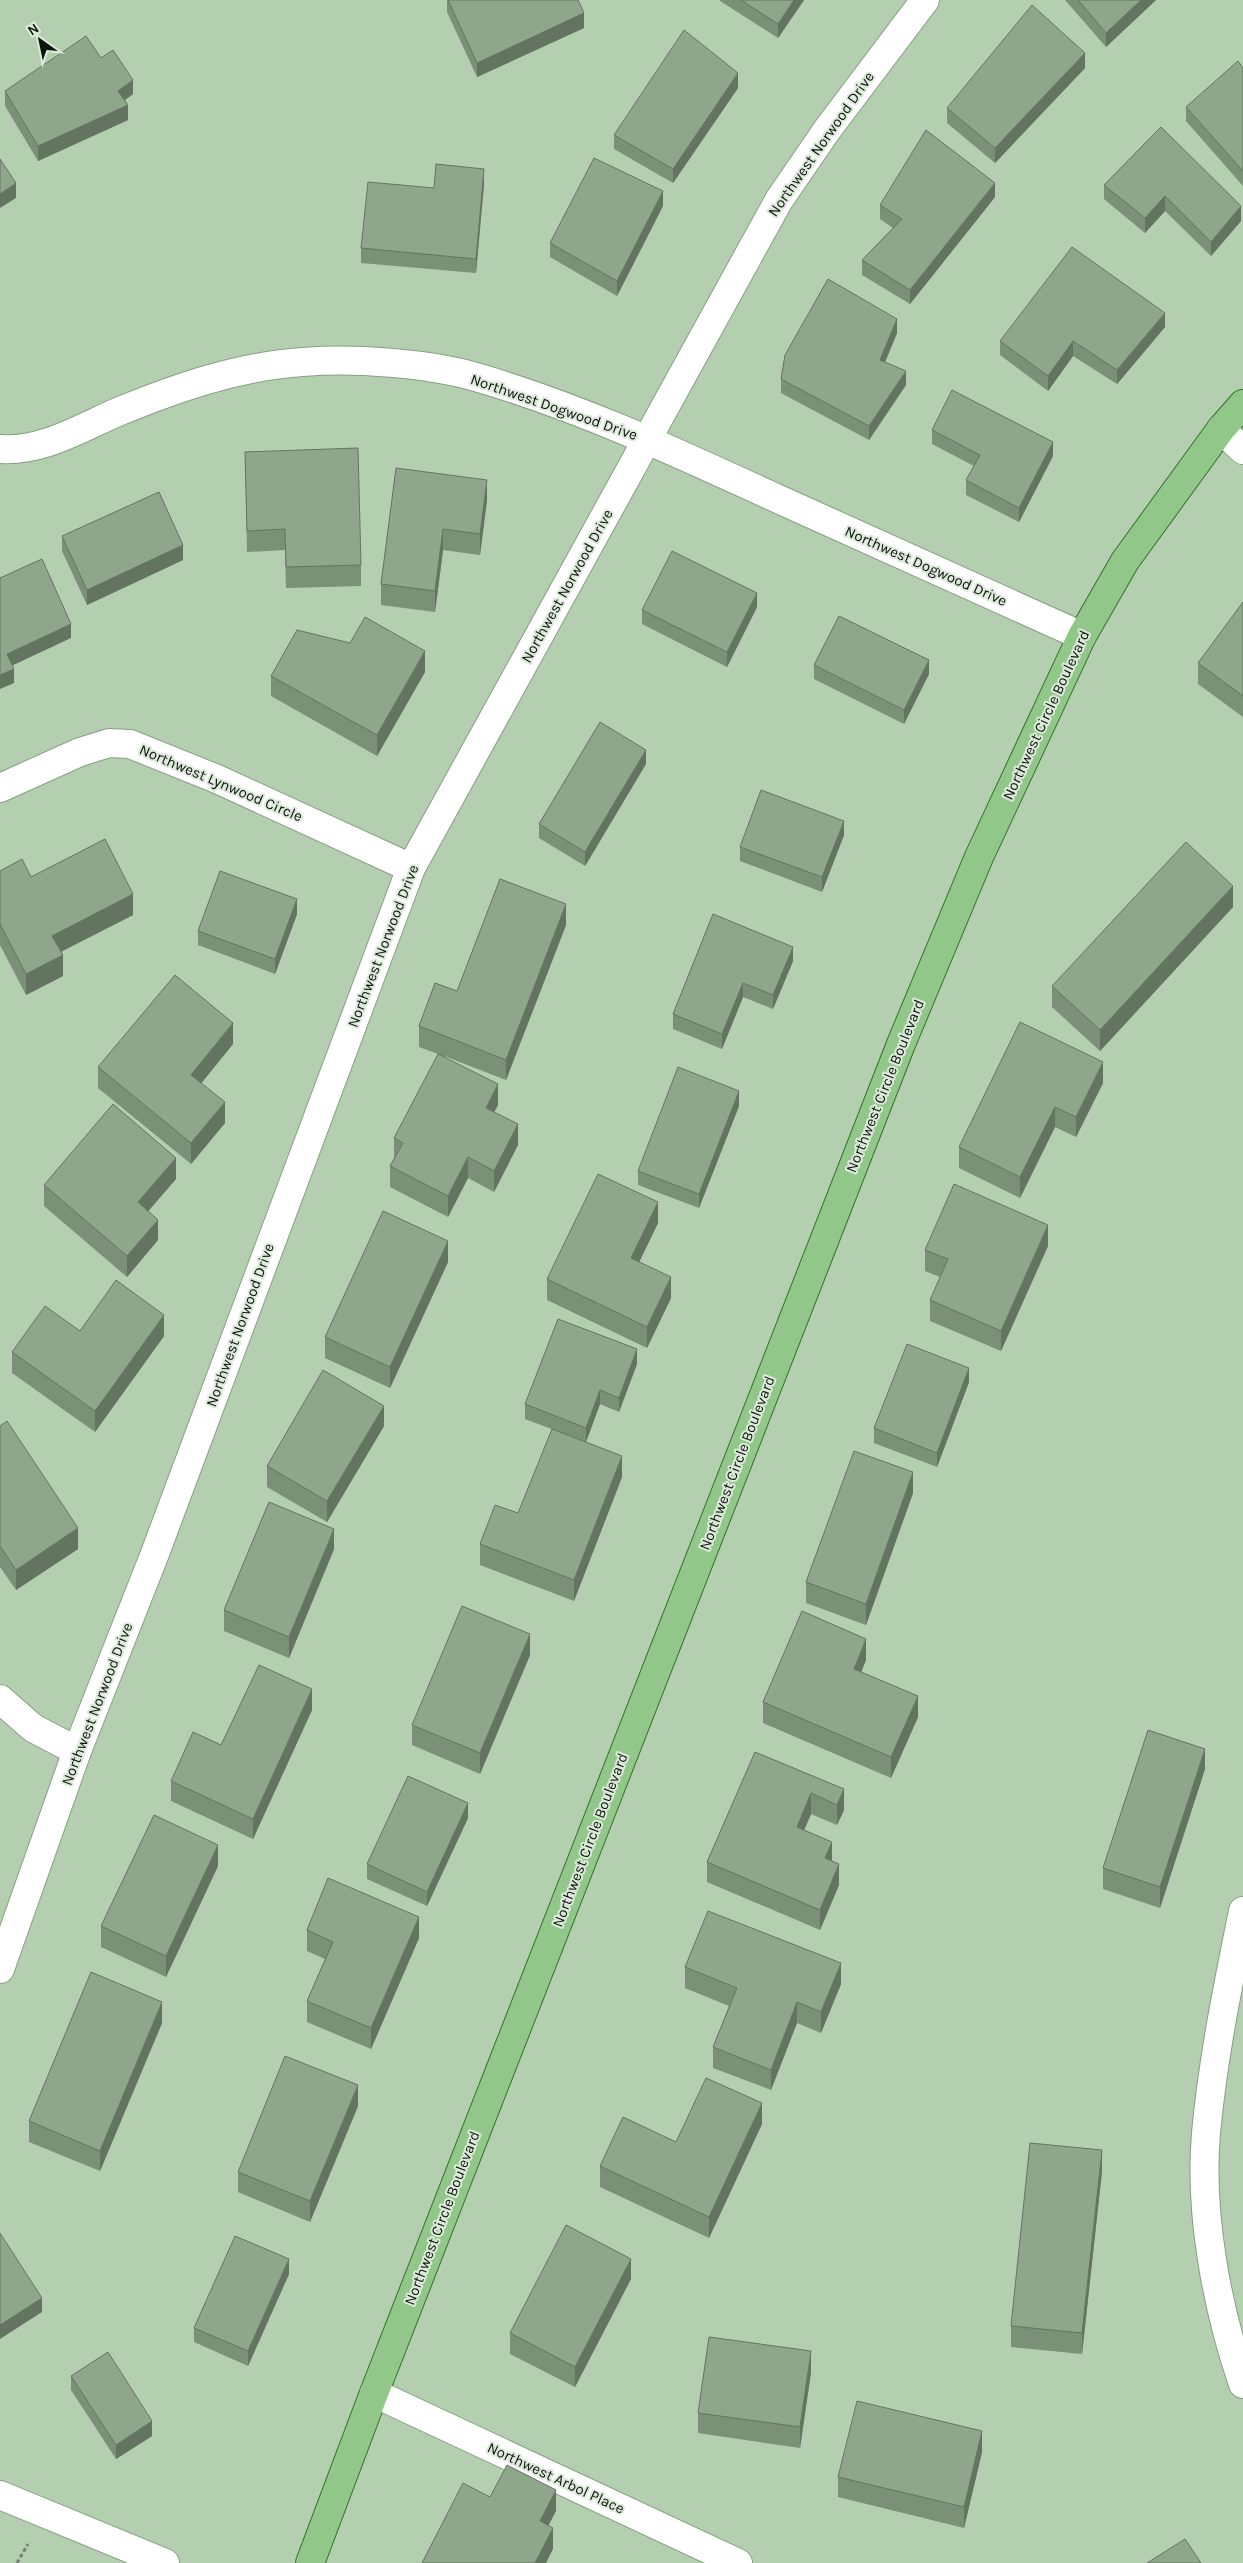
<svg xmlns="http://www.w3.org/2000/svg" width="1243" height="2563" viewBox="0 0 1243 2563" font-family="Karla,sans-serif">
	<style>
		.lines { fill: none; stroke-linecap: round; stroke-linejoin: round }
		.minor-casing { stroke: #87a083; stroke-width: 30 }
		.major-casing { stroke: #33722a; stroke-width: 30 }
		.path { stroke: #748871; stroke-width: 3; stroke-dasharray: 4 2.5; stroke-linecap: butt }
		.minor { stroke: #fff; stroke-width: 28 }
		.major { stroke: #91c889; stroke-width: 28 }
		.wall { fill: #7a9077 }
		.shaded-wall { fill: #637561 }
		.building { fill: #8ea78a; stroke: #637561 }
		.labels { text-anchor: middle; stroke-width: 4; stroke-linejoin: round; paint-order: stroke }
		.street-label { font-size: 15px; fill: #0d160c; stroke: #ddeadb }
	</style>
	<rect width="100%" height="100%" fill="#b4ceb0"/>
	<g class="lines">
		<defs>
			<g id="minor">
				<path d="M1221,429L1243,450"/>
				<path d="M0,449C43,452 82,427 120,411C179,387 240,366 303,362C354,358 427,363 476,377C579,407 678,453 776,498C878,544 980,590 1082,636"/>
				<path d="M0,788L80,752L109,743L130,744L217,779L411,868"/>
				<path d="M0,1699L33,1728L77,1751"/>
				<path d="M1243,1911C1228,1985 1213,2058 1206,2133C1199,2214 1217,2308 1243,2384"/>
				<path d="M0,1969L77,1751L154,1556L411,868L779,200L827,130L925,0"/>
				<path d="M374,2393L738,2563"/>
				<path d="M0,2495L165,2563"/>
			</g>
			<path id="major" d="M310,2563L374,2393L901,1044L979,857L1082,636L1125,561L1221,429L1243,404"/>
		</defs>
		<use href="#minor" class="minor-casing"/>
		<use href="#major" class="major-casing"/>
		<path class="path" d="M17,2563L28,2544"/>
		<use href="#minor" class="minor"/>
		<use href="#major" class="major"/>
	</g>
	<g class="wall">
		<path d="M447,0H578L584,28L477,77L447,12Z"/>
		<path d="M720,0H804L778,38L720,1Z"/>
		<path d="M1065,0H1156L1106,47Z"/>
		<path d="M101,58L133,94L125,100L128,120L38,161L5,106V91Z"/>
		<path d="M1085,68L995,163L947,123V108Z"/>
		<path d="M1243,68V186L1186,121V107Z"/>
		<path d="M738,88L673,183L614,149V135Z"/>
		<path d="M1161,127L1241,221L1211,256L1165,211L1145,233L1104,199V185Z"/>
		<path d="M484,184L476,273L361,263V248L434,188Z"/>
		<path d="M995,197L910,304L862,275V260L893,228L880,219V205Z"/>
		<path d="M663,206L617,296L550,257V243Z"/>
		<path d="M1165,327L1117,384L1073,356L1048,391L1000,355V341Z"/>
		<path d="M897,333L885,362L906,385L869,440L781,393V379Z"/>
		<path d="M932,430L1053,456L1019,522L966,495V480L974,466L932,444Z"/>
		<path d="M245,452L361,565V586L286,588L285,550L247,552Z"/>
		<path d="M396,468L487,500L480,555L443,550L435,612L381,605V584Z"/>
		<path d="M62,536L183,560L87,605L62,551Z"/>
		<path d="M1243,602V717L1198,684V663Z"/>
		<path d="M757,607L727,667L642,624V610Z"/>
		<path d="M814,665L929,674L904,724L814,679Z"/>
		<path d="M425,672L377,756L271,696V676Z"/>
		<path d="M646,764L585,866L539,838V824Z"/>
		<path d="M844,835L822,892L740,861V847Z"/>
		<path d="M0,871L31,877L133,915L61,952L63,976L26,995L0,945Z"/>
		<path d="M1233,907L1100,1051L1052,1007V986Z"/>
		<path d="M297,914L275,974L198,945V931Z"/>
		<path d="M713,914L793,961L773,1009L743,997L722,1049L673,1029V1014Z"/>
		<path d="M566,925L506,1080L444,1056L498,1105L494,1112L518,1145L494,1192L468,1178L448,1217L390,1187V1166L394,1159V1138L438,1054L419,1047V1026L457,991Z"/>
		<path d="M233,1044L201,1083L225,1123L191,1164L98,1088V1067Z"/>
		<path d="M1103,1083L1076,1137L1055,1127L1020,1198L959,1168V1147Z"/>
		<path d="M739,1106L699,1208L638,1185V1171Z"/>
		<path d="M176,1179L148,1211L158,1240L127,1277L44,1206V1185Z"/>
		<path d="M658,1223L639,1262L671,1298L647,1348L547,1300V1279Z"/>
		<path d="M1048,1246L1001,1351L930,1321V1300L940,1277L925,1271V1250Z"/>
		<path d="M448,1262L390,1388L325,1358V1337Z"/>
		<path d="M80,1331L164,1336L95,1432L12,1373V1352Z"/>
		<path d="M637,1364L619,1412L600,1404L586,1442L525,1419V1404Z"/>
		<path d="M969,1382L937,1467L874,1443V1428Z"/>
		<path d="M0,1426L78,1549L16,1590L0,1567Z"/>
		<path d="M384,1426L327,1522L267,1487V1466Z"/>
		<path d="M622,1477L574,1601L480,1565V1544L518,1513Z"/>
		<path d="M913,1493L866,1625L806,1603V1582Z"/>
		<path d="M334,1549L289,1658L224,1631V1610Z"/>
		<path d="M530,1655L480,1774L412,1745V1725Z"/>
		<path d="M866,1660L861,1672L918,1717L891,1778L763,1723V1702Z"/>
		<path d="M312,1710L253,1839L171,1801V1781L221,1745Z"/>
		<path d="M755,1752L844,1789V1810L837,1825L811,1814L804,1830L832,1861L839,1885L820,1930L707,1882V1862Z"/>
		<path d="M1205,1769L1160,1908L1103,1889V1868Z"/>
		<path d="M468,1818L427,1906L367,1879V1864Z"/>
		<path d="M218,1866L166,1977L101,1947V1926Z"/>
		<path d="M307,1930L419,1938L371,2049L307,2022V2001L325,1959L307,1951Z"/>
		<path d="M685,1967L841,1984L821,2033L797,2023L771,2090L713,2068V2047L729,2006L685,1988Z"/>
		<path d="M162,2023L100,2171L29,2142V2121Z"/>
		<path d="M358,2106L310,2222L238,2192V2172Z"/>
		<path d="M762,2124L709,2238L600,2187V2166L676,2142Z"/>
		<path d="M1102,2171L1082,2354L1011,2347V2326Z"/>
		<path d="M289,2274L248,2366L194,2342V2328Z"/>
		<path d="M631,2279L575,2387L510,2354V2333Z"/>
		<path d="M811,2372L800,2448L698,2433V2413Z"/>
		<path d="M71,2376L152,2436L116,2459L71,2390Z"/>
		<path d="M982,2452L964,2528L838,2497V2477Z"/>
	</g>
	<g class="shaded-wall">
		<path d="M794,0H804L778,38V24Z"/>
		<path d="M1141,0H1156L1106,47V33Z"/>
		<path d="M584,13V28L477,77V63Z"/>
		<path d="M1085,53V68L995,163V148Z"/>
		<path d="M738,73V88L673,183V169Z"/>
		<path d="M133,80V94L118,105V91Z"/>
		<path d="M128,105V120L38,161V146Z"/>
		<path d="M484,169V184L476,273V259Z"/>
		<path d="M16,183V198L0,208V194Z"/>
		<path d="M995,183V197L910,304V290Z"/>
		<path d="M663,191V206L617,296V281Z"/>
		<path d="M1165,196V211L1145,233V218Z"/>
		<path d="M1241,206V221L1211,256V242Z"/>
		<path d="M1165,313V327L1117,384V370Z"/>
		<path d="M897,319V333L880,374V360Z"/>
		<path d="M1073,341V356L1048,391V376Z"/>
		<path d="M906,371V385L869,440V426Z"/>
		<path d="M1053,442V456L1019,522V508Z"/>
		<path d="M487,480V500L480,555V534Z"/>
		<path d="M443,529V550L435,612V591Z"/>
		<path d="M183,545V560L87,605V590Z"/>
		<path d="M757,593V607L727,667V652Z"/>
		<path d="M71,624V638L7,668V654Z"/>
		<path d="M425,651V672L377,756V735Z"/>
		<path d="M929,660V674L904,724V710Z"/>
		<path d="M14,669V683L0,689V675Z"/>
		<path d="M646,750V764L585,866V852Z"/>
		<path d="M844,821V835L822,892V877Z"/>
		<path d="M1233,886V907L1100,1051V1030Z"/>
		<path d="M133,894V915L52,956V936Z"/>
		<path d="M297,899V914L275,974V959Z"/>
		<path d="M566,904V925L506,1080V1060Z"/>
		<path d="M793,947V961L773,1009V995Z"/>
		<path d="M63,955V976L26,995V974Z"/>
		<path d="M743,983V997L722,1049V1034Z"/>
		<path d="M233,1023V1044L191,1096V1075Z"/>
		<path d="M1103,1062V1083L1076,1137V1117Z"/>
		<path d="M498,1084V1105L486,1128V1108Z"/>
		<path d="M739,1091V1106L699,1208V1194Z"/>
		<path d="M225,1102V1123L191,1164V1143Z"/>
		<path d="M1055,1107V1127L1020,1198V1177Z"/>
		<path d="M518,1124V1145L494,1192V1171Z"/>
		<path d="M468,1157V1178L448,1217V1196Z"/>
		<path d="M176,1158V1179L138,1223V1202Z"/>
		<path d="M658,1202V1223L631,1279V1258Z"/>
		<path d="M158,1220V1240L127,1277V1256Z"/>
		<path d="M1048,1225V1246L1001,1351V1331Z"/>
		<path d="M448,1241V1262L390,1388V1367Z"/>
		<path d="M671,1277V1298L647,1348V1327Z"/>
		<path d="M164,1315V1336L95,1432V1411Z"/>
		<path d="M637,1349V1364L619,1412V1398Z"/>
		<path d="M969,1368V1382L937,1467V1453Z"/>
		<path d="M600,1390V1404L586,1442V1428Z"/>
		<path d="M384,1406V1426L327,1522V1501Z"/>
		<path d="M622,1456V1477L574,1601V1580Z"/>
		<path d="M913,1472V1493L866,1625V1604Z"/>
		<path d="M78,1528V1549L16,1590V1570Z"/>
		<path d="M334,1529V1549L289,1658V1637Z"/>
		<path d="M530,1634V1655L480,1774V1753Z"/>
		<path d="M866,1639V1660L854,1690V1669Z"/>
		<path d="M312,1689V1710L253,1839V1819Z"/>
		<path d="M918,1696V1717L891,1778V1757Z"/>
		<path d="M1205,1749V1769L1160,1908V1887Z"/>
		<path d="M844,1789V1810L837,1825V1805Z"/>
		<path d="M811,1793V1814L797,1847V1827Z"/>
		<path d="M468,1803V1818L427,1906V1892Z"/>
		<path d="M832,1842V1863L825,1858Z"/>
		<path d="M218,1845V1866L166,1977V1956Z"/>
		<path d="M839,1864V1885L820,1930V1910Z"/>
		<path d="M419,1917V1938L371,2049V2028Z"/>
		<path d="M841,1963V1984L821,2033V2012Z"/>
		<path d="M162,2002V2023L100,2171V2151Z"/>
		<path d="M797,2002V2023L771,2090V2070Z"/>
		<path d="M358,2085V2106L310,2222V2201Z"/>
		<path d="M762,2103V2124L709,2238V2217Z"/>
		<path d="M1102,2150V2171L1082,2354V2333Z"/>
		<path d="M289,2259V2274L248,2366V2351Z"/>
		<path d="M631,2259V2279L575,2387V2367Z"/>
		<path d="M42,2298V2312L0,2339V2325Z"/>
		<path d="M811,2351V2372L800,2448V2427Z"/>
		<path d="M152,2421V2436L116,2459V2445Z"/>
		<path d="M982,2431V2452L964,2528V2507Z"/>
		<path d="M556,2490V2511L540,2542V2521Z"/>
		<path d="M553,2528V2549L546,2563H535Z"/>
	</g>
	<g class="building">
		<path d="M448,0H578L584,13L477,63Z"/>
		<path d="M741,0H794L778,24Z"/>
		<path d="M1078,0H1141L1106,33Z"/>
		<path d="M1032,5L1085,53L995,148L947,108Z"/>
		<path d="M684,30L738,73L673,169L614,135Z"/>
		<path d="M86,36L101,58L113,50L133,80L118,91L128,105L38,146L5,91Z"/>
		<path d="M1238,61L1243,68V171L1186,107Z"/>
		<path d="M1161,127L1241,206L1211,242L1165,196L1145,218L1104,185Z"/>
		<path d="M926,130L995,183L910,290L862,260L902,219L880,205Z"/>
		<path d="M594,158L663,191L617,281L550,243Z"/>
		<path d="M0,159L16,183L0,194Z"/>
		<path d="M436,164L484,169L476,259L361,248L368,182L434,188Z"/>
		<path d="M1072,247L1165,313L1117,370L1073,341L1048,376L1000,341Z"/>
		<path d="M828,279L897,319L880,360L906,371L869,426L781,379L785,355Z"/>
		<path d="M952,390L1053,442L1019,508L966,480L980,455L932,430Z"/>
		<path d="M358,448L361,565L286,567L285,529L247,531L245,452Z"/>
		<path d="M396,468L487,480L480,534L443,529L435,591L381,584Z"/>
		<path d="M159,492L183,545L87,590L62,536Z"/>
		<path d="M672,551L757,593L727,652L642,610Z"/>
		<path d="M42,559L71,624L7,654L14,669L0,675V578Z"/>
		<path d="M1243,602V696L1198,663Z"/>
		<path d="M839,616L929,660L904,710L814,665Z"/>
		<path d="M365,617L425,651L377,735L271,676L297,630L350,643Z"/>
		<path d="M600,722L646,750L585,852L539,824Z"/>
		<path d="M761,790L844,821L822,877L740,847Z"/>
		<path d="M105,839L133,894L52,936L63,955L26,974L0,924V871L22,859L31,877Z"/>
		<path d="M1186,842L1233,886L1100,1030L1052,986Z"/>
		<path d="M220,871L297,899L275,959L198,931Z"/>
		<path d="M500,879L566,904L506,1060L419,1026L435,983L457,991Z"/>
		<path d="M713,914L793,947L773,995L743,983L722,1034L673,1014Z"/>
		<path d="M175,975L233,1023L191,1075L225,1102L191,1143L98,1067Z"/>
		<path d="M1020,1022L1103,1062L1076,1117L1055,1107L1020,1177L959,1147Z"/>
		<path d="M438,1054L498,1084L486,1108L518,1124L494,1171L468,1157L448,1196L390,1166L403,1143L394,1138Z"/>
		<path d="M678,1067L739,1091L699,1194L638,1171Z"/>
		<path d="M113,1104L176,1158L138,1202L158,1220L127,1256L44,1185Z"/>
		<path d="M598,1174L658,1202L631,1258L671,1277L647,1327L547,1279Z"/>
		<path d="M954,1184L1048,1225L1001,1331L930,1300L948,1259L925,1250Z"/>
		<path d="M383,1211L448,1241L390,1367L325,1337Z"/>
		<path d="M116,1280L164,1315L95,1411L12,1352L45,1306L80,1331Z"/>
		<path d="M558,1319L637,1349L619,1398L600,1390L586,1428L525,1404Z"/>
		<path d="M907,1344L969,1368L937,1453L874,1428Z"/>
		<path d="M323,1370L384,1406L327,1501L267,1466Z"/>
		<path d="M7,1421L78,1528L16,1570L0,1546V1426Z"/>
		<path d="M552,1429L622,1456L574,1580L480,1544L495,1505L518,1513Z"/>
		<path d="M854,1451L913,1472L866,1604L806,1582Z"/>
		<path d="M269,1502L334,1529L289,1637L224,1610Z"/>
		<path d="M462,1606L530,1634L480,1753L412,1725Z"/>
		<path d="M802,1611L866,1639L854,1669L918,1696L891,1757L763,1702Z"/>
		<path d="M259,1665L312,1689L253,1819L171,1781L193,1732L221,1745Z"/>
		<path d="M1148,1730L1205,1749L1160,1887L1103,1868Z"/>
		<path d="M755,1752L844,1789L837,1805L811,1793L797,1827L832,1842L825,1858L839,1864L820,1910L707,1862Z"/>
		<path d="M408,1776L468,1803L427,1892L367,1864Z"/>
		<path d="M154,1815L218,1845L166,1956L101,1926Z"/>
		<path d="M328,1878L419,1917L371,2028L307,2001L333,1942L307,1930Z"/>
		<path d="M708,1911L841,1963L821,2012L797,2002L771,2070L713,2047L737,1988L685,1967Z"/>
		<path d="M91,1972L162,2002L100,2151L29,2121Z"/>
		<path d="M285,2056L358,2085L310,2201L238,2172Z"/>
		<path d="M706,2078L762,2103L709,2217L600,2166L623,2117L676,2142Z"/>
		<path d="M1030,2143L1102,2150L1082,2333L1011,2326Z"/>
		<path d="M566,2225L631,2259L575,2367L510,2333Z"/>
		<path d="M0,2233L42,2298L0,2325Z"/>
		<path d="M235,2236L289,2259L248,2351L194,2328Z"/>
		<path d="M709,2337L811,2351L800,2427L698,2413Z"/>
		<path d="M108,2352L152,2421L116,2445L71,2376Z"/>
		<path d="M857,2401L982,2431L964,2507L838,2477Z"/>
		<path d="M507,2465L556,2490L540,2521L553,2528L535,2563H422L463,2483L490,2497Z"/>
		<path d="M1185,2539L1201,2563H1147Z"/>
	</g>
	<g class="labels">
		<g class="street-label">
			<text transform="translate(821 144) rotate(-55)" y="5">Northwest Norwood Drive</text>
			<text transform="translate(554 407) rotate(19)" y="5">Northwest Dogwood Drive</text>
			<text transform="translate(926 566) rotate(24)" y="5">Northwest Dogwood Drive</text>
			<text transform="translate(567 586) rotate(-61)" y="5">Northwest Norwood Drive</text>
			<text transform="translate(1046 715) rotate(-65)" y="5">Northwest Circle Boulevard</text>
			<text transform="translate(221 783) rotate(23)" y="5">Northwest Lynwood Circle</text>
			<text transform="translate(383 946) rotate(-69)" y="5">Northwest Norwood Drive</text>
			<text transform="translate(885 1086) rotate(-68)" y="5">Northwest Circle Boulevard</text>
			<text transform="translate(240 1325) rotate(-70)" y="5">Northwest Norwood Drive</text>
			<text transform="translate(737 1463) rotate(-69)" y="5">Northwest Circle Boulevard</text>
			<text transform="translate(97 1704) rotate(-69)" y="5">Northwest Norwood Drive</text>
			<text transform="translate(590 1840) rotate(-69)" y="5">Northwest Circle Boulevard</text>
			<text transform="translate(442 2218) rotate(-69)" y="5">Northwest Circle Boulevard</text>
			<text transform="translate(556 2478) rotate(25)" y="5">Northwest Arbol Place</text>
		</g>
	</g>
	<g transform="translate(40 40) rotate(327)" stroke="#ddeadb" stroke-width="4" paint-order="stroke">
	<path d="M0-4L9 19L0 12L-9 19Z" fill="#0d160c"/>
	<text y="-8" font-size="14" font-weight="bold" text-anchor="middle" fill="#0d160c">N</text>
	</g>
</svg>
